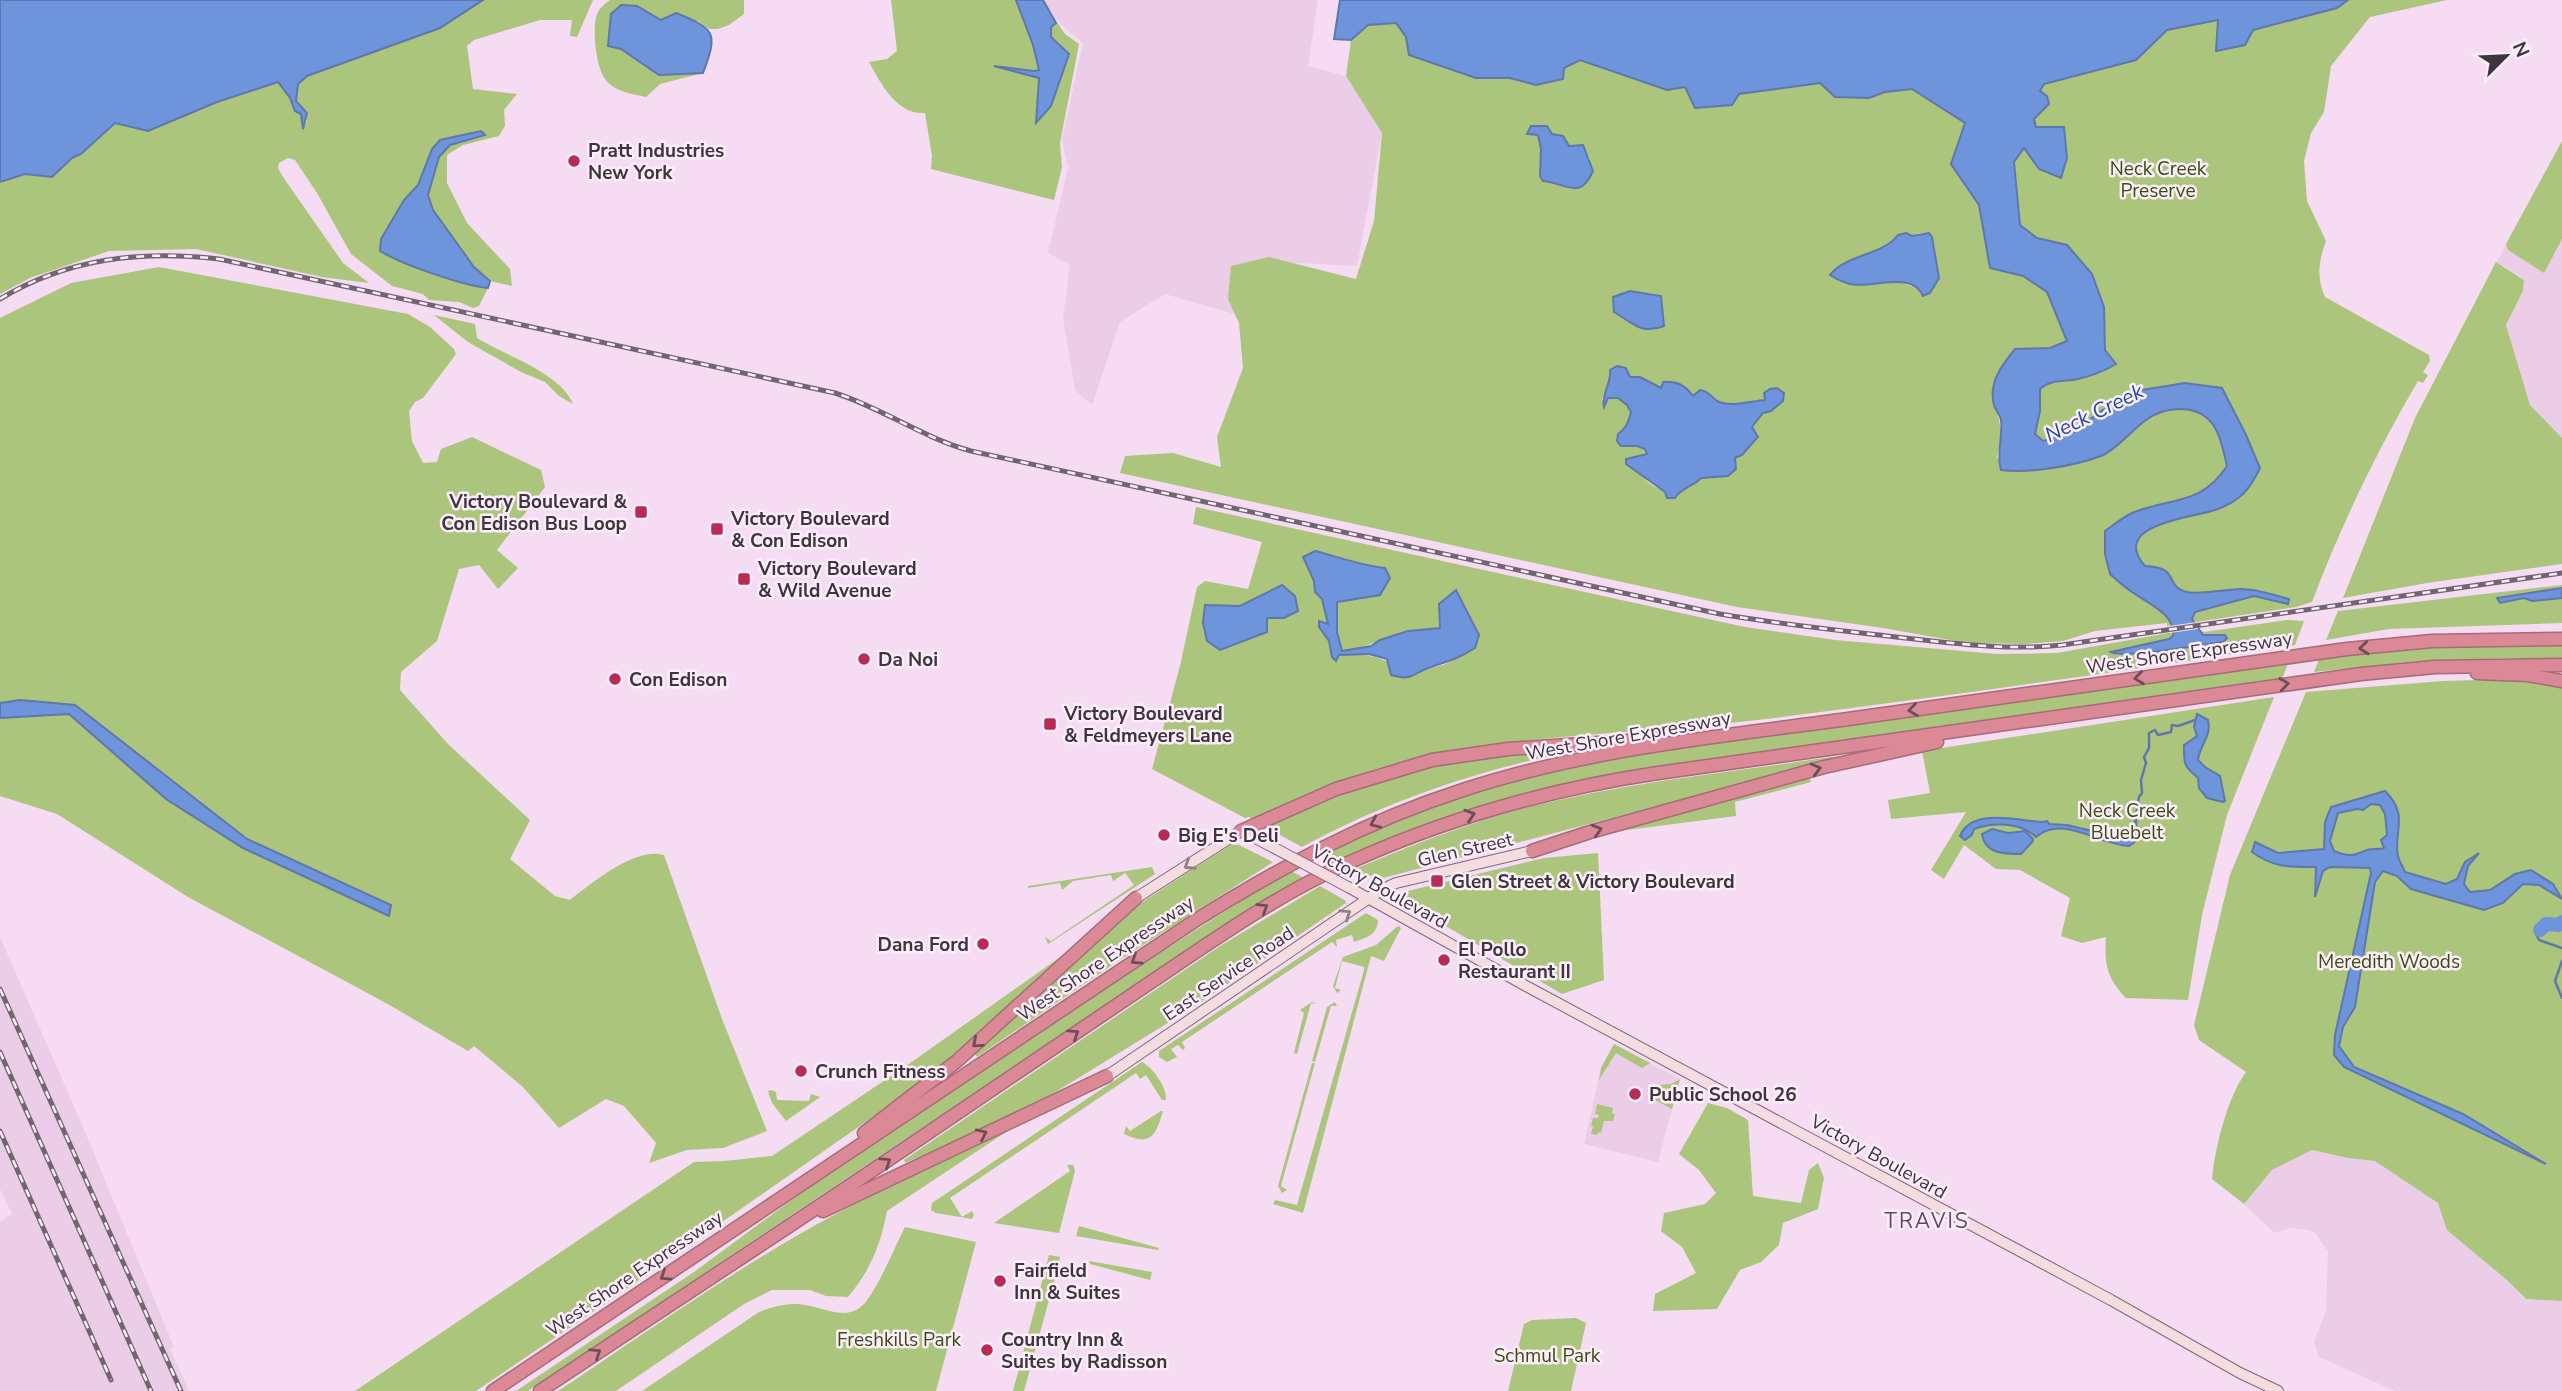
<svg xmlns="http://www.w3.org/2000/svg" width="2562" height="1391" viewBox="0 0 2562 1391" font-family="'Nunito Sans',sans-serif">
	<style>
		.built { fill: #eccde8 }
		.green { fill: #abc57c; fill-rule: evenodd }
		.water { fill: #6e94dc; stroke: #6077ac; stroke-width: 2; fill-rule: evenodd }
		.pier { fill: #f5dcf2 }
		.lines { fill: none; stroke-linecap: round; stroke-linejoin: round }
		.stream { stroke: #6077ac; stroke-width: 2.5 }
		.river { stroke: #6e94dc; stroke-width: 14 }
		.secondary-casing { stroke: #7e687b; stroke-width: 12 }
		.motorway-casing { stroke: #a46b78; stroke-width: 15 }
		.secondary { stroke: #f4dce0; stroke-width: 10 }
		.motorway { stroke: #db8997; stroke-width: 12 }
		.rail-casing { stroke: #726471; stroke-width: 5 }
		.rail { stroke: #fcedfa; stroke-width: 2.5; stroke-dasharray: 8; stroke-linecap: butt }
		.secondary-bridge-casing { stroke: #7e687b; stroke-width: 12; stroke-linecap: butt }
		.secondary-bridge { stroke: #f4dce0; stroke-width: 10 }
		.oneway { stroke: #6d4e58 }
		.oneway2 { stroke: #908086 }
		.poi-dot { fill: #b92a55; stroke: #fcedfa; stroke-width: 2.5 }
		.labels { text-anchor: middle; stroke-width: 5; stroke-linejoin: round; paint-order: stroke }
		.poi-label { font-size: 19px; font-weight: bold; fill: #3e343d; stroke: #fcedfa; text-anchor: start }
		.park-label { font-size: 19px; fill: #3a4c0e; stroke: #fcedfa }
		.street-label { font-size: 19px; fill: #3e343d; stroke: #fcedfa }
		.water-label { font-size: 21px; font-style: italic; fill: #1f499e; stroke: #fcedfa }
		.neighbourhood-label { font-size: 21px; letter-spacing: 2px; fill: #5e4a5c; stroke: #fcedfa }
	</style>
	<rect width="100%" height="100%" fill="#f5dcf2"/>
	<g class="built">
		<path d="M1043,0H1318L1308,66L1346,76L1382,133L1357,266L1299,263L1240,264L1238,315L1165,294L1120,322L1092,405L1075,390L1063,319L1070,265L1048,253L1068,168L1062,140L1083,43L1054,18Z"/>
		<path d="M2562,239V438L2530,405L2506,325L2523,291L2522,277L2497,262L2506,244L2508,250L2544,272Z"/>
		<path d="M0,937L83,1127L174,1347L170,1349L189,1391H0V1222L12,1214L0,1189Z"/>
		<path d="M1614,1044L1680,1079L1658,1162L1584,1144L1601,1068Z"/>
		<path d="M2312,1150L2348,1158L2387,1162L2436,1198L2525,1299L2562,1301V1391H2395L2319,1357L2314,1342L2326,1311L2328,1251L2315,1233L2308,1230L2290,1228L2274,1233L2244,1204L2272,1170Z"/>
	</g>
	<g class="green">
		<path d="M483,0H593L577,37L570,36L572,20H540L474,40L467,46L473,89L517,94L504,110L505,126L499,136L463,145L447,155V183L467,223L510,269L512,286L490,281L475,267L433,210L428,195L439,157L450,145L484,135L481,131L440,140L432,149L418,185L404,200L393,259L488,288L479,306L473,308L459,302L429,300L423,294L392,286L351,254L317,193L295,160L288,158L279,163L278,168L283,177L343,263L369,283L322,277L196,249L109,251L30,278L0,294V182L25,174L53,177L72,158L81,154L115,123L148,131L217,102L278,82L290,98L295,111L301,114L304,126L307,121L296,102L298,84L307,76L440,28Z"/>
		<path d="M610,0H744V14L729,25L718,29H709L698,21L662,20L637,6L621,5L611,14L608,46L621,49L659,75L703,73L660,84L646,97C632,94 613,91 605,79C596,67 591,25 598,12C600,8 606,3 610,0Z"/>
		<path d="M891,0H1016L1033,45L1039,70L1002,68L1039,78L1037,122L1051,37V27L1056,23L1054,18L1065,34L1079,44L1060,143L1062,167L1054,200L931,169L932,156L925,113C897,115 881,84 869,62L887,59L897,51Z"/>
		<path d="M2348,0H2447L2370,17L2331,66L2324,112L2311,133L2304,161L2307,201L2326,241C2319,260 2316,278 2325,297L2429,355L2430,361L2423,372L2428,375L2423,383L2418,381C2377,451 2341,525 2312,602L2296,607L2196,622L2192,619L2195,612L2255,596L2287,603L2289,600L2255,590L2193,596L2131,561L2130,538L2252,473L2193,389L2098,428L2030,447L2037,379L2096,352L2019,245L2008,146L2044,84L2136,60L2167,30L2218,20L2217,51L2253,30L2337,8Z"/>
		<path d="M1397,23L1406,37L1476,78H1511L1536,85L1580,60L1667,90L1685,87L1689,97L1732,105L1739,94L1821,83L1835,97L1869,98L1885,92L1912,89L1965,123L1951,164L1979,204L1990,268L2023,276L2047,292L2067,341L2050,348L2015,349L1993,404C2003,421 2001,438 1997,458L2103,456L2149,417L2175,408L2193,411L2208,418L2221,440L2227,466C2203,504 2170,502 2131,514L2110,574C2130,590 2159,604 2173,625L2167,626V623L2095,631L2063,641L2026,644L1967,643L1883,628L1737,607L1120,473L1125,456L1173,453L1221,467L1217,437L1243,368L1239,323L1228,299L1231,266L1269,257L1356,279L1374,221L1382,133L1346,76L1351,40L1368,25ZM1527,134H1557L1569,146L1583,145L1590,159L1570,189L1540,176L1541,149L1538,135ZM1920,233H1929L1934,243L1939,278L1930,293L1900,282L1852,285L1833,271L1892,242ZM1630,291L1655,294L1664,316V325C1648,333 1642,330 1629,320ZM1611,375L1640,377L1661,388L1663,382C1677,381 1685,386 1693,397L1712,398L1720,402L1738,404L1766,399L1763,413L1752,427L1758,437L1735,458L1728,476L1701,478C1685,496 1659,496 1643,477C1639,471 1636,463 1632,457L1647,454L1645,449L1637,446L1626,428L1631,412L1627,405L1618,398L1602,400Z"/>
		<path d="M2562,141V239L2544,273L2508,250L2506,244Z"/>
		<path d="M2496,262L2524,280L2523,291L2506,325L2530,405L2562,438V564L2427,583L2343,598L2415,418Z"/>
		<path d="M159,267L408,314L430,327L454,349L456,354L423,398L415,402L409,411L412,441L423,463L437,462L441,449L472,437L541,470L545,487L497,550L518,568L498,589L479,565L459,569L437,641L401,672L400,690L448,744L530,820L510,859L555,896L570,900C592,883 635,847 664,855L722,1019L767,1131L723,1148L687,1150L649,1163L656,1143L624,1106L606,1099L559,1128L523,1087L474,1046L468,1051L386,1003L188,897L57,814L0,796V718L69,714L166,799L243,848L389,916L391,905L247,839L75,705L20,700L0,703V318L71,283Z"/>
		<path d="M434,315L475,324L477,338C506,356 561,373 573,404L559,396L545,382L521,372L468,342Z"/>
		<path d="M1196,507L1745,627L1835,640L1997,654L2057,653L2174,632L2173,636L2169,639L2112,652L2117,655L2153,652L2225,635L2203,636L2196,628L2204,632L2287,620L2304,621L2295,645C2116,672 1937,698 1757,720C1624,736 1485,733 1357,775C1321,786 1288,804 1255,821L1249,817L1245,818L1152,769L1180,666L1197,587L1205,581L1248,589L1262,542L1193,524ZM1303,557L1345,558L1360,565L1385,568L1380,595L1337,601V632L1342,651C1365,648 1384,638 1406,632C1417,629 1429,630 1440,628L1439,617L1461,598L1468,614L1475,648L1446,664L1426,669L1412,677C1383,657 1375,654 1339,655L1337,660L1332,657L1329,641L1319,627L1328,625L1322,599L1315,592L1314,581ZM1205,605L1240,606L1284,618H1266Z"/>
		<path d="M2562,585V623L2389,629L2326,640L2338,611Z"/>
		<path d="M2562,644V659C2479,656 2396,664 2314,672L2319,659L2427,646Z"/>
		<path d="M2289,661L2282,679L1695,762L1547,788L1449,817L1336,864L1319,855C1407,812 1499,781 1595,761Z"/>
		<path d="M2514,679L2562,686V1301L2526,1299L2507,1280L2447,1230L2438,1203L2375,1161L2348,1158L2312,1150L2272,1170L2244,1204L2212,1179C2215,1148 2227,1098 2246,1072L2199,1040L2194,1025L2230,875L2306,692L2443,681Z"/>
		<path d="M2274,697L2227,815L2202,915L2188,1000L2126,998C2107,978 2104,964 2106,937L2082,943L2061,936L2070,898L2020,870L1996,869L1964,845L1944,879L1931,870L1966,812L1891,819L1888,800L1930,793L1922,751Z"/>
		<path d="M1555,749L1554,755C1467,774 1381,804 1302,847L1271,830L1268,824C1326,799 1390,772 1453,761C1486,754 1521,753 1555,749Z"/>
		<path d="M1831,757L1837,759L1383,878L1377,874L1363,878L1350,871C1412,845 1475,820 1541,804C1636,781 1734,772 1831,757Z"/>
		<path d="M1797,778L1810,779L1811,782L1735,802L1736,816L1596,834Z"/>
		<path d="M1232,844L1239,845L1273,862L1115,963L977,1057L975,1054L1139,904Z"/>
		<path d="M1598,853L1604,980L1562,994L1408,904L1403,898L1408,891L1544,858Z"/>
		<path d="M1152,867L1155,874L1048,944L1045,937L1051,941L1134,885L1125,873L1113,881L1111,875L1073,881L1062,890L1060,883L1028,888V886Z"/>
		<path d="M1289,870L1306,879L1096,1012L528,1391H516L694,1272L820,1179L1087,1000Z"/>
		<path d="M1320,886L1346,901V903L1189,1010L1023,1112L905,1163L904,1160L1220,946Z"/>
		<path d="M1366,913L1378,920C1377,935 1368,937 1354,942L1352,935L1336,940L1337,947L1332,942L1182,1042L1185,1048L1183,1050L1178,1045L1171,1049L1177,1057L1167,1062L1159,1057V1051Z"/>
		<path d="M1398,926L1401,928L1384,961L1371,956L1303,1213L1273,1204L1275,1200L1297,1205L1364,970V967L1342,961L1335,988L1341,990L1337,993L1333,986L1343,957L1376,945Z"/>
		<path d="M1063,955L1064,957L938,1069L884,1109L619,1294L476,1391H355L694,1162L724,1161L772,1156L906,1066Z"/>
		<path d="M1312,1002L1317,1004L1311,1003L1297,1054L1294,1053L1304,1013L1300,1010Z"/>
		<path d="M1335,1002L1337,1006H1331L1315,1062L1312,1061L1327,1007Z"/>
		<path d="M1614,1044L1650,1063L1642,1068L1616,1053L1599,1080L1601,1068Z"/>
		<path d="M1142,1062C1153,1068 1167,1087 1166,1100H1162L1146,1075L1140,1079L1136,1073L950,1198L962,1217L972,1211L974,1215L972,1219L936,1213L931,1210L932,1203Z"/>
		<path d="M1312,1063H1315L1281,1186L1287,1190L1282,1193L1278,1186Z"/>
		<path d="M1680,1079L1672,1109L1653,1099L1656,1094L1653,1092L1658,1085L1671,1084Z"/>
		<path d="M771,1090L776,1092L777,1100L809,1101L811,1094L820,1097L786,1121L772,1103L768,1091Z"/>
		<path d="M1708,1103L1727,1108L1748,1120L1753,1196L1801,1203L1809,1170L1818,1163L1824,1178L1818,1209L1783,1223L1779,1245L1761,1262L1740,1270L1717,1309L1653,1311L1655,1294L1696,1273L1682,1247L1661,1231L1664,1213L1705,1204L1716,1193L1699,1170L1679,1154Z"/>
		<path d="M1597,1104L1613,1108L1612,1113L1615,1114L1613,1121H1604L1601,1133L1598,1132L1597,1135L1591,1134L1593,1126H1591L1593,1118H1598L1599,1115L1595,1114Z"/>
		<path d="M1161,1111H1163C1156,1135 1151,1147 1124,1134L1126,1126L1130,1131Z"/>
		<path d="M1005,1130L1006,1132L887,1211C881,1244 870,1271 848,1297L826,1296L810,1290H772L744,1304L616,1391H558C635,1340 711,1286 791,1239C860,1199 932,1165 1005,1130Z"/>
		<path d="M1067,1165H1073L1075,1171L1059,1233L994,1223L1070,1171Z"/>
		<path d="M1079,1226L1159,1248L1158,1250L1076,1236Z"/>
		<path d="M905,1227L976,1242L936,1391H642L759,1312C772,1307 783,1304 797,1304C819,1304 845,1324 864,1304C877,1290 895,1247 905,1227Z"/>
		<path d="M1049,1255L1060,1257L1057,1271L1024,1391H1013Z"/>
		<path d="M1089,1261L1152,1272L1150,1280L1090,1264Z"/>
		<path d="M1576,1318L1586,1323L1571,1391H1508L1524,1324L1532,1320Z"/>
	</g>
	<g class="water">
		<path d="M0,0H483L440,28L307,76L298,84L296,101L307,113L303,129L301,114L295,111L290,98L278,82L217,102L148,131L115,123L81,154L72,158L52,177L25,174L0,182Z"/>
		<path d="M1016,0H1043L1056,23L1051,27V37L1069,54L1051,106L1036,123L1039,78L994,66L1035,71L1039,70L1033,45Z"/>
		<path d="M1340,0H2348L2337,8L2253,30L2245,45L2216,51L2218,20L2167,30L2136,60L2044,84L2040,91L2047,96L2049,104L2034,119L2036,127H2064L2067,158L2061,178L2039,169L2024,148L2014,162L2020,225L2037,238L2067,245L2092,274L2104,307L2105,350L2116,364C2104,371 2092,376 2078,379C2064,382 2051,379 2040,389V411L2035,434L2043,441L2076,431L2099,412L2142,390L2185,383L2222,388L2246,435L2260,468C2250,489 2241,500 2218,509C2196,518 2108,523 2145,566C2181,567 2164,587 2187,592C2198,595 2228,589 2241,589C2257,589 2274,595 2289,599L2288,604L2254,596L2195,612L2192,619L2203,635H2225L2227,638L2223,642C2203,644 2124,659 2111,652L2169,639L2173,636C2176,614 2147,603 2132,592C2124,587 2117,580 2110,574L2105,554V531C2114,525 2123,517 2132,513C2171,497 2201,506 2227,466C2223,450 2220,429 2207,418C2190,404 2162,408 2146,420C2133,429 2115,451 2101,456C2074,466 2028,474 2001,470C1996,453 2003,438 2001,420C2000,414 1995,410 1994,405C1988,383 2002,365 2015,349L2050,348L2067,341L2047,292L2023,276L1990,268L1979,205L1951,164L1965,123L1912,89L1885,92L1869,98L1835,97L1820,83L1739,94L1732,105L1695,108L1685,87L1667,90L1580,60L1564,68L1563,79L1536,85L1510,78H1476L1409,55L1406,37L1396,23L1368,25L1351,40L1334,39Z"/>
		<path d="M621,5L637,6L661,20L676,13C716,29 718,33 703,73L659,75L621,49L608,46L611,14Z"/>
		<path d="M1531,126H1547L1552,134L1563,136L1569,146L1583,145L1593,171C1580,201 1566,183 1543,181L1540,176L1541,149L1538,135L1527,134Z"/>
		<path d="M481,131L485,135L450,145L439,157L428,195L433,210L474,267L490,281L488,288C464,286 401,264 380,251L381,239L404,200L418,185L432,149L440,140Z"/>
		<path d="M1906,233L1912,236L1929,233L1932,237L1939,278L1930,293L1923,296C1912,270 1872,289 1850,284C1843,282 1836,279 1830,275C1846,254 1882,256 1898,235Z"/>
		<path d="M1630,291L1661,296L1664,326C1641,335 1633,323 1614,312L1613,297Z"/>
		<path d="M1617,366L1626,368L1630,377H1640L1661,388L1663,382C1677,381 1685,385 1693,396L1700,390C1710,391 1711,398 1719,402C1734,407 1751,401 1765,400L1764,393L1770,389L1777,388L1784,393L1783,401L1771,411L1763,413L1752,427L1758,437L1742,455L1735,458L1736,469L1728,476L1701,478C1693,487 1682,487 1675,498H1667L1665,492L1626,464V459L1647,454L1645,449L1637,446H1621L1617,441L1618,434C1627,428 1628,422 1631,412L1627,405L1618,398H1608L1604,407C1601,394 1612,382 1610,370Z"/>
		<path d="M1315,551C1339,557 1360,565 1385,568L1390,578L1380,595L1337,602V632L1342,651L1371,646L1380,640L1408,631L1440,628L1439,604L1456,590L1479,635L1475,648C1456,660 1448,661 1428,668C1410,675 1412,681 1391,675L1387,659L1369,654L1339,655L1336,661L1332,657L1329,641L1319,627V621L1328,624L1322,599L1315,592L1314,581L1303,557Z"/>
		<path d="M1282,585L1295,596L1298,611L1284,618H1267V632L1220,650L1207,641L1203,623L1205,605L1240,606Z"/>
		<path d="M2562,588V598L2532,601L2524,598L2500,603L2497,598Z"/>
		<path d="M20,700L75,705L247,839L391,905L389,916L243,848L166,799L69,714L0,718V703Z"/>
		<path d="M2197,714L2208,720C2212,736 2200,744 2198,760L2205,767L2220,776L2225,801L2223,802L2207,798L2199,788L2198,778C2183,765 2184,765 2184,745L2197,736L2194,727Z"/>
		<path d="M2385,791C2410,816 2393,831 2398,856C2399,861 2403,867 2405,872L2446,884L2457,879L2465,862L2479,853L2468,866L2464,884L2470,892L2490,890L2515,874L2531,870L2553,884L2562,899L2539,885L2523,884L2503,903L2484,910L2411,889L2397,876L2383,871L2375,882L2355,1007L2343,1027L2339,1046L2354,1067L2463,1114L2546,1164L2344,1067L2334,1055L2335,1035L2371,873L2370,868L2330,867L2323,871L2315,897L2316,867C2290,867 2274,868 2252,852L2255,842L2278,853L2324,849L2325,822L2331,807ZM2371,804L2380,805L2385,814L2387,835L2381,840L2384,848C2379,850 2372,848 2367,850C2354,856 2348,857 2334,851L2330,841L2338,813L2357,809L2363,810Z"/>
		<path d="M2136,816L2137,840L2129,846C2099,845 2063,814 2036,837C2021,822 1992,822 1974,829L1972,835L1965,840L1960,836C1972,807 2018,821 2043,822L2047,821L2049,824L2067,825L2126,839L2132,834Z"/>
		<path d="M1992,829L2008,833L2025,831L2033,839V841L2021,854C2004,854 1985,854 1982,834Z"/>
	</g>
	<path class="pier" d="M2197,622L2198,629L2170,633L2169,626Z"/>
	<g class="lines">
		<g class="stream">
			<path d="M2136,816L2139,797L2142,793L2141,780L2146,763L2144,757L2149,748V733L2155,730L2158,735L2171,732L2172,725L2178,726L2195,720"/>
			<path d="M2540,930L2536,934L2539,940L2562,948"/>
			<path d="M2562,961L2555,981L2562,998"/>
		</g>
		<path class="river" d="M2540,930L2546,924L2559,925L2562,922"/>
		<defs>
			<g id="secondary">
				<path d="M1348,887L1526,986L2111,1300L2240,1373L2278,1391"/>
				<path d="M1136,898L1241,831L1263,842"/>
				<path d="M1107,1076L1381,890L1396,883L1532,851"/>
			</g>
			<g id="motorway">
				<path d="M2477,673L2528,675L2562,681"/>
				<path d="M1241,831L1336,789L1432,760L1508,749L1656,739"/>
				<path d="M1532,851L1590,832L1824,767L1937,742"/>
				<path d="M864,1133L957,1061L1136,898"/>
				<path d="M823,1211L1107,1076"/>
				<path d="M493,1391L1193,922C1279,868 1366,821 1463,790C1585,750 1714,737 1841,720C2009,696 2178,673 2347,649L2432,641L2562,639"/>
				<path d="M540,1391C676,1300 814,1211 950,1118C1018,1072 1086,1026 1154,980C1216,938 1279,894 1348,863C1447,818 1550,789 1658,773L2361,674L2435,667L2562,665"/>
			</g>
		</defs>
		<use href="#secondary" class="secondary-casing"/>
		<use href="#motorway" class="motorway-casing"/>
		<use href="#secondary" class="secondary"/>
		<use href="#motorway" class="motorway"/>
		<defs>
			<g id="rail">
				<path d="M0,299C68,258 141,250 219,259L835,393C882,408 923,438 971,451L1720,614C1778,624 1837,630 1896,637C1952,643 2006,651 2062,645L2562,573"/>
				<path d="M0,989L181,1391"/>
				<path d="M0,1052L151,1391"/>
				<path d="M0,1131L111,1380"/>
			</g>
		</defs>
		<use href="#rail" class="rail-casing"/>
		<use href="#rail" class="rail"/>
		<defs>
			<path id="secondary-bridge" d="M1263,842L1348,887"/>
		</defs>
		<use href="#secondary-bridge" class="secondary-bridge-casing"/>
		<use href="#secondary-bridge" class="secondary-bridge"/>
	</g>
	<defs><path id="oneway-chevron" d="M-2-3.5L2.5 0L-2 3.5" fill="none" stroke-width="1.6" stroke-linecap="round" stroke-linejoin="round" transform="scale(1.75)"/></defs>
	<g class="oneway">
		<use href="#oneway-chevron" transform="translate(2364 648) rotate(174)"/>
		<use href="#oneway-chevron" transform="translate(2139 678) rotate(172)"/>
		<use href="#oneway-chevron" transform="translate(2284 684) rotate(-8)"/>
		<use href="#oneway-chevron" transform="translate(1913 710) rotate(172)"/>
		<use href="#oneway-chevron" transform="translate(1816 769) rotate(-15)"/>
		<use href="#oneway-chevron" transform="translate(1470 815) rotate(-18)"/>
		<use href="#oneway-chevron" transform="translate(1375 823) rotate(156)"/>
		<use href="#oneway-chevron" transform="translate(1597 830) rotate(-16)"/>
		<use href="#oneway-chevron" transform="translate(1263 908) rotate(-32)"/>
		<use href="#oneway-chevron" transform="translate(1136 960) rotate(146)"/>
		<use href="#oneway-chevron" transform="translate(1074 1034) rotate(-34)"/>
		<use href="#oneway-chevron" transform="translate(977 1043) rotate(139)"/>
		<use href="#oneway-chevron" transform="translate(982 1134) rotate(-25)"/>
		<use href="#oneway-chevron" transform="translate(886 1162) rotate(-34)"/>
		<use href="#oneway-chevron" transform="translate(665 1276) rotate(146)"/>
		<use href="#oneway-chevron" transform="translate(596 1353) rotate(-34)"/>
	</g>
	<g class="oneway2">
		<use href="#oneway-chevron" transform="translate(1189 865) rotate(147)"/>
		<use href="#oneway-chevron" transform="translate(1346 914) rotate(-34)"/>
	</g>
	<g class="poi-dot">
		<circle cx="574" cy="161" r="7"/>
		<rect x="634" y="505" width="14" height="14" rx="3.5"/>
		<rect x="710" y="522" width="14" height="14" rx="3.5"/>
		<rect x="737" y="572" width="14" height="14" rx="3.5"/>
		<circle cx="864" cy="659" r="7"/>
		<circle cx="615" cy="679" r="7"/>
		<rect x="1043" y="717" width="14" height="14" rx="3.5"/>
		<circle cx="1164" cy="835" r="7"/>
		<rect x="1430" y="874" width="14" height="14" rx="3.5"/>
		<circle cx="983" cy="944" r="7"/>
		<circle cx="1444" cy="960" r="7"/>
		<circle cx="801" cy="1071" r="7"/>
		<circle cx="1635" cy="1094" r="7"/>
		<circle cx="1000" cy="1281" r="7"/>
		<circle cx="987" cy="1350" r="7"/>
	</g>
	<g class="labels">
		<g class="poi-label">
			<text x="588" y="157">Pratt Industries<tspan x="588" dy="22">New York</tspan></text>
			<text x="627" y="508" text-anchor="end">Victory Boulevard &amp;<tspan x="627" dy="22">Con Edison Bus Loop</tspan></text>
			<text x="731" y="525">Victory Boulevard<tspan x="731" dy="22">&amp; Con Edison</tspan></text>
			<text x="758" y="575">Victory Boulevard<tspan x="758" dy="22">&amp; Wild Avenue</tspan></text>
			<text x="878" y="666">Da Noi</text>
			<text x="629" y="686">Con Edison</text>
			<text x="1064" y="720">Victory Boulevard<tspan x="1064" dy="22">&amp; Feldmeyers Lane</tspan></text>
			<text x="1178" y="842">Big E's Deli</text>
			<text x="1451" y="888">Glen Street &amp; Victory Boulevard</text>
			<text x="969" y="951" text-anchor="end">Dana Ford</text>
			<text x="1458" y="956">El Pollo<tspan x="1458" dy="22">Restaurant II</tspan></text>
			<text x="815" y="1078">Crunch Fitness</text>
			<text x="1649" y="1101">Public School 26</text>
			<text x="1014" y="1277">Fairfield<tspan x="1014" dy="22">Inn &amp; Suites</tspan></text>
			<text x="1001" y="1346">Country Inn &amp;<tspan x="1001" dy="22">Suites by Radisson</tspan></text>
		</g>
		<g class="park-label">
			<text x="2158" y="175">Neck Creek<tspan x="2158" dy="22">Preserve</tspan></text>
			<text x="2127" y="817">Neck Creek<tspan x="2127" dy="22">Bluebelt</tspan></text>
			<text x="2389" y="968">Meredith Woods</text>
			<text x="899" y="1346">Freshkills Park</text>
			<text x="1547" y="1362">Schmul Park</text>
		</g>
		<g class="street-label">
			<text transform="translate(2189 652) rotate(-8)" y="7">West Shore Expressway</text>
			<text transform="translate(1628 735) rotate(-10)" y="7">West Shore Expressway</text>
			<text transform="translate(1465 849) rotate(-13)" y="7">Glen Street</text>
			<text transform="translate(1380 886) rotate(29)" y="7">Victory Boulevard</text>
			<text transform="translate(1105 958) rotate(-34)" y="7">West Shore Expressway</text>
			<text transform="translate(1228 973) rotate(-34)" y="7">East Service Road</text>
			<text transform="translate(1879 1156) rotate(29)" y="7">Victory Boulevard</text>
			<text transform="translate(634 1273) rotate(-34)" y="7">West Shore Expressway</text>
		</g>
		<g class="water-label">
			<text transform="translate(2094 413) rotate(-26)" y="7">Neck Creek</text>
		</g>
		<g class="neighbourhood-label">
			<text x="1927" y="1228">TRAVIS</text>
		</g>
	</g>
	<g transform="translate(2506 56) rotate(66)" stroke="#fcedfa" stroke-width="5" paint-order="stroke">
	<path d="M0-5L12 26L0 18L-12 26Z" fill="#3e343d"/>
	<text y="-10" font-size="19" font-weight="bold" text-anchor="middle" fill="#3e343d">N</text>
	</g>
</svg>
